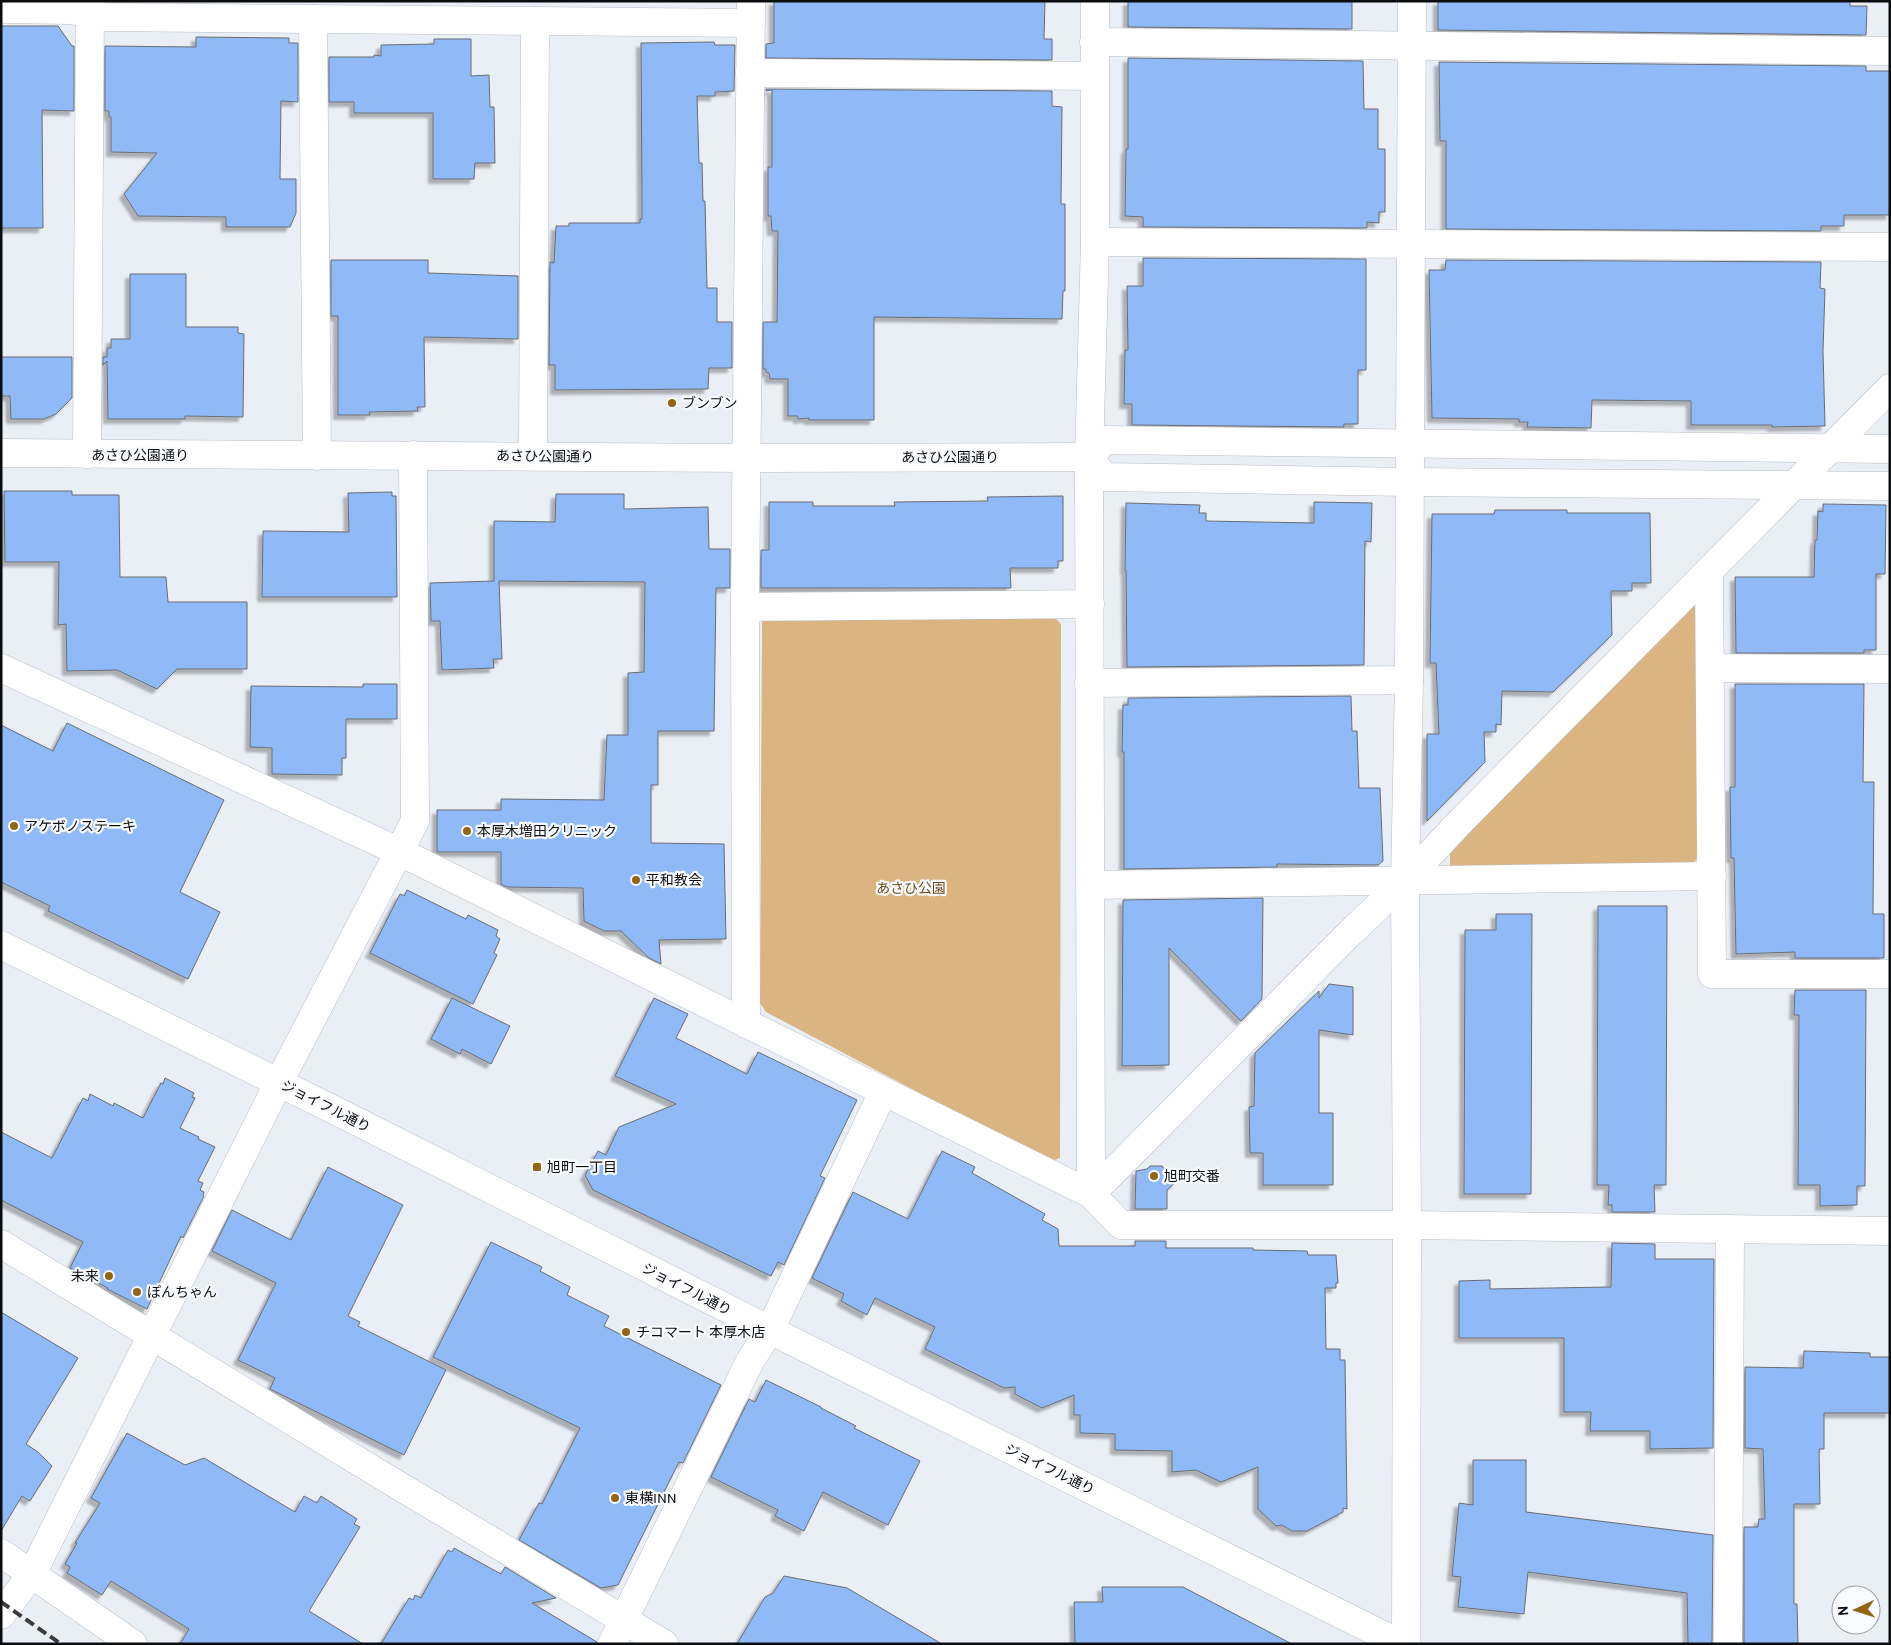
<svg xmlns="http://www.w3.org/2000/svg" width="1891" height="1645" viewBox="0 0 1891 1645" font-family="Overpass,'Noto Sans JP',sans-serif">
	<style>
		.green { fill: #dab581 }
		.building { fill: #8fbaf7; stroke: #696d72; filter: url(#shadow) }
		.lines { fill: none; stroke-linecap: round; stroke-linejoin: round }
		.minor-casing { stroke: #b9bec4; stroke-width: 29 }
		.tertiary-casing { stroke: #b9bec4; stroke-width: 29 }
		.minor { stroke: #fff; stroke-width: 28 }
		.tertiary { stroke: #fff; stroke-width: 28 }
		.rail { stroke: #3a3c3f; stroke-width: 4; stroke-dasharray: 10 5; stroke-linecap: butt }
		.poi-dot { fill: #936412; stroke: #fafbfe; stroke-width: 2 }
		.labels { text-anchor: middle; stroke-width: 4.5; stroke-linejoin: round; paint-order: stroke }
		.poi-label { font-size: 14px; fill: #0b0c0e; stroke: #fafbfe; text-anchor: start }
		.street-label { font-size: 14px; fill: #0b0c0e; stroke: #fafbfe }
		.park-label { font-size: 14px; fill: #6c4d1b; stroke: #fafbfe }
	</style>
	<defs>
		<filter id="shadow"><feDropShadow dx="-4.5" dy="4.5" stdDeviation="1" flood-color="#0004"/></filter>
	</defs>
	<rect width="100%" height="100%" fill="#eaeef5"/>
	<g class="green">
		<path d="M1694,598H1704L1702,852L1692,865L1450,870V852Z"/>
		<path d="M767,614L1053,616L1061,624L1060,1158L1050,1162L766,1012L760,1003L762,621Z"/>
	</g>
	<g class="building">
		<path d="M774,1H1045L1044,39H1052V60L766,58V44L774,43Z"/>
		<path d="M1128,1H1352V29L1128,27Z"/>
		<path d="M1438,1H1850V6H1867L1866,35L1438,30Z"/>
		<path d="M1,26H58L72,46H74V111L42,110L43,228H1Z"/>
		<path d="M196,37L289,38V43H298V102L281,101L280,179H296V213L290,227H226V217L138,216L124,194L157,153L111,152V117H109V111H105V46L196,47Z"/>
		<path d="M434,39H471V76L489,75L490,107H494L495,163H475L474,179H433V113H354V102H329V57H374V55L381,56V45L434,44Z"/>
		<path d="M714,42L715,45H735L734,91L715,92V96H697L699,163H702L703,201H705L707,288H717V322H732V368H709L708,389L555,390V365H549L550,262L554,263L556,226H569V223H640V219H642V195L641,43Z"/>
		<path d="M1128,58L1363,61L1364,109H1378V149H1385V212H1379V223L1367,222V228L1143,227V217L1125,216L1126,149H1128Z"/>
		<path d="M1439,62L1866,66V71H1890V215H1844V226H1821V231L1446,229V141H1440Z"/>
		<path d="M766,89L1052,91V106L1062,107L1061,204H1065V291H1063L1062,319L874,317V420H809V418L798,419V416H788V379H770L769,373L766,372V369H763V322H777L778,231H772L771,216H768V167H772V90L766,91Z"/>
		<path d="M1143,258L1366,259V370H1358V424H1344V427L1132,425V404H1124L1125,350H1128L1127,286H1143Z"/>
		<path d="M331,260H428V273L518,276V339L424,337L425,407H417L418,411L369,412L370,415H338V316H331Z"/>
		<path d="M1446,260L1821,262L1820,288L1825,289L1823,351L1825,426L1772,427V425H1691V401L1592,400L1591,428L1527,427L1528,422H1519V419L1432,418L1429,270H1445Z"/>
		<path d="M130,274H186V327H238V333L244,334L243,417L185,416V419H108L107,361L103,365V357H107V348H111V339H130Z"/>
		<path d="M1,357H72V398L56,414L44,419H11L10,396H1Z"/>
		<path d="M4,491H72V495H119L120,577H166L168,602H247V669H177L157,689L117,670L67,671L66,624L58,625L59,562H5Z"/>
		<path d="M392,492V496H396L397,597H262L263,531L349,532L348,493Z"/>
		<path d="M556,494H624V509L708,507L709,549H730V588H716L714,731H658V785H651V843L724,844L726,939L659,940L661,964L649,958L621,931H604L584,921L583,888L507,887L501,884V852H437V810H501V799L604,800L607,735H628V673L644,672L645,582L499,581L502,659H493L494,668L442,670L440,621H431L430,583L494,581V521L555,522Z"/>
		<path d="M1063,496V561H1058V568H1010L1011,588H761V550H769V502H813V506H895L894,502L988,501L987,497Z"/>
		<path d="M1314,502L1372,503L1371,542L1365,541L1364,665L1127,667L1126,570H1125L1126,503L1200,505L1199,513H1206V521L1314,523Z"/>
		<path d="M1823,504L1886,505L1885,574H1876V650H1864V653H1736L1735,577H1814L1815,540H1817L1818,511L1823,512Z"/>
		<path d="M1495,510H1567V513H1650L1651,583H1632V591H1611L1612,635L1553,692L1502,691L1501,725L1496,724V732H1484L1485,762L1427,821V734H1439L1436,663H1430L1432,514H1494Z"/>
		<path d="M363,684H397V719H346V758H342V775L272,774V748L250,747L251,686L363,687Z"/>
		<path d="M1735,684H1864L1863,782H1874L1873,914H1884V958H1795V952L1736,954L1734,858H1731L1730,787H1735Z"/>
		<path d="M1351,696L1352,731H1357L1359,788H1380L1383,861L1378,865L1277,864V867L1124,869V752H1122L1123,705H1128V698Z"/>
		<path d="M67,723L224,800L180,892L220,912L188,979L48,911L50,906L1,882V725L53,751Z"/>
		<path d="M407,890L466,919L468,915L498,930L496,936L500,939L494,953L497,955L473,1004L370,953L400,894L404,896Z"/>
		<path d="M1263,898L1262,999L1241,1021L1169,948V1065L1122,1066L1123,900Z"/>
		<path d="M1598,906H1667L1666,1185H1654L1655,1212H1612V1205H1608L1609,1185H1597Z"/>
		<path d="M1496,914H1532L1531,1194H1464L1465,930H1496Z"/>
		<path d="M1329,984L1353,987V1035L1319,1030V1113H1333V1185H1263V1153H1250L1249,1107L1254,1106L1255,1053L1319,991V998Z"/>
		<path d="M1795,990H1866L1865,1186H1857V1205L1820,1206V1185H1798L1799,1015H1794Z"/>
		<path d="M452,998L510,1026L491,1064L462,1049L460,1054L431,1039Z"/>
		<path d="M654,998L688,1014L676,1038L747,1074L758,1052L857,1100L820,1176L825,1178L784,1265L778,1262L771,1276L593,1190L585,1175L598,1151L606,1155L619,1127L676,1104L615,1076Z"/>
		<path d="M165,1078L194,1093L192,1097L195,1098L180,1128L199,1137L198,1139L215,1147L198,1181L203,1183L200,1190L204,1192L203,1195L204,1196L183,1238L181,1236L147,1309L107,1289L108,1288L90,1279L91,1277L70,1268L83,1242L1,1200V1132L52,1158L83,1098L88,1101L90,1094L113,1106L114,1103L143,1118L161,1083L163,1084Z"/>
		<path d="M942,1151L975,1167L972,1173L1045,1214L1042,1220L1058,1229L1059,1246H1135V1241H1166V1248H1253V1250L1307,1251L1308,1255H1336L1338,1283H1336V1288H1325L1326,1349H1340V1360H1345L1347,1509L1343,1508V1512L1307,1531H1292L1282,1525L1276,1526L1258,1509V1467L1221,1482L1196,1470L1172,1472V1451L1115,1450V1434L1080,1433V1415H1074V1395L1042,1408L1015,1394V1387L1004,1388L925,1349L935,1327L875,1298L867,1315L841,1301L844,1294L812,1278L853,1192L908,1219Z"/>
		<path d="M1150,1166H1162L1176,1182L1167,1190V1209H1135L1136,1171L1147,1169Z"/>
		<path d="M328,1167L403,1205L348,1316L360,1322L358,1326L446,1370L404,1455L272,1390L270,1389L275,1378L238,1360L276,1283L212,1251L232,1210L291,1240Z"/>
		<path d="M491,1242L542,1267L540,1271L570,1287L567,1295L609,1316L604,1326L721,1385L683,1463L679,1462L618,1585L601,1588L519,1540L539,1503L542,1504L580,1428L433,1357Z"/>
		<path d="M1612,1243L1655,1244V1259H1714L1713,1448L1650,1449V1431H1590L1591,1412H1564V1338H1459V1281L1490,1280V1289L1611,1287Z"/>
		<path d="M1,1312L78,1358L26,1444L38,1452L52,1466L30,1501L22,1496L1,1531Z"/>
		<path d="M1804,1351L1870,1353V1357H1890V1413H1824V1449H1819L1820,1504H1794V1604H1797L1798,1644H1744V1527H1758L1759,1519H1765L1763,1449L1745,1448V1367L1803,1368Z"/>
		<path d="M766,1380L821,1407V1408L856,1426L854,1428L920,1461L888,1525L823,1492L804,1531L775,1516L778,1510L711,1477L749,1399L755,1402Z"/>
		<path d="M127,1433L185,1465L204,1458L295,1512L304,1496L317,1503L321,1496L357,1519L354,1524L360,1527L309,1611L363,1644H180L189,1629L111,1581L102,1595L67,1573L70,1567L65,1564L77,1543H75L100,1503L91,1498Z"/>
		<path d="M1473,1460H1526V1512L1713,1535L1712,1644H1688L1687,1593L1528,1572L1524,1614L1458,1607L1461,1577L1452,1576L1459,1503L1473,1505Z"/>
		<path d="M454,1548L501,1574L505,1567L556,1598L532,1603L597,1642V1644H381L409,1598L413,1600L415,1595L421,1598L448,1550L452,1552Z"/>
		<path d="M784,1576L847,1588L942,1644H737L765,1597L773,1593Z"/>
		<path d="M1102,1587H1183L1292,1644H1075L1074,1602H1103Z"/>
	</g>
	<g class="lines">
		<defs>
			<g id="minor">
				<path d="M1,9L72,10L104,17L751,23"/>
				<path d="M313,19L317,456"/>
				<path d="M1094,42L1890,51"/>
				<path d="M750,73L1094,76"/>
				<path d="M1095,242L1890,247"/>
				<path d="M1890,388L1460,822L1405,881L1351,932L1091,1194L1121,1225H1407L1890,1231"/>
				<path d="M87,454L90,1"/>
				<path d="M533,456L535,21"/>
				<path d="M1709,571L1712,974H1890"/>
				<path d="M745,607L1090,604"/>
				<path d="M1710,668L1890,669"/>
				<path d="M1089,683L1409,680"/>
				<path d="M1090,885L1712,876"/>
				<path d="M746,1024L745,607L751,1"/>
				<path d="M1,1244L391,1481L664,1644"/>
				<path d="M1,1553L133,1644"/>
				<path d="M1,1615L32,1574L279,1082L415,821L413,455"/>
				<path d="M612,1644L750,1361L770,1330L883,1092"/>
				<path d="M1728,1644L1730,1229"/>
			</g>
			<g id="tertiary">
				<path d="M1,453L747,458L1089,457"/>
				<path d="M1089,457L1104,477L1410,482L1890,486"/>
				<path d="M1089,457L1105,440L1890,449"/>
				<path d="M1,668L398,851L1091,1194L1089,457L1095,242V1"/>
				<path d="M1,945L338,1112L770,1330L1401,1644"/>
				<path d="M1406,1644L1407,1225L1405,881L1409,680L1412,1"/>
			</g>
		</defs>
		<use href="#minor" class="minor-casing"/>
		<use href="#tertiary" class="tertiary-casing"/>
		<use href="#minor" class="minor"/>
		<use href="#tertiary" class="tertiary"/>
		<path class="rail" d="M1,1602L61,1644"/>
	</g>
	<g class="poi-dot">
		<circle cx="672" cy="403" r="5"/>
		<circle cx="14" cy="826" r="5"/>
		<circle cx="467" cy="831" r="5"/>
		<circle cx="636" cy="880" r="5"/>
		<rect x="532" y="1162" width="10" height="10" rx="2.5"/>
		<circle cx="1154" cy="1176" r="5"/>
		<circle cx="109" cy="1276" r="5"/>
		<circle cx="137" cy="1292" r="5"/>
		<circle cx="626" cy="1332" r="5"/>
		<circle cx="615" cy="1498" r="5"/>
	</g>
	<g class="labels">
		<g class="poi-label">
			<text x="682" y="408">ブンブン</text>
			<text x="24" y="831">アケボノステーキ</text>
			<text x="477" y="836">本厚木増田クリニック</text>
			<text x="646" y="885">平和教会</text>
			<text x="547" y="1172">旭町一丁目</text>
			<text x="1164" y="1181">旭町交番</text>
			<text x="99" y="1281" text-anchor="end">未来</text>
			<text x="147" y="1297">ぽんちゃん</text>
			<text x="636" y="1337">チコマート 本厚木店</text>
			<text x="625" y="1503">東横INN</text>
		</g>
		<g class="street-label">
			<text x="140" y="460">あさひ公園通り</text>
			<text transform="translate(545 456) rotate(1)" y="5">あさひ公園通り</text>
			<text x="950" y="462">あさひ公園通り</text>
			<text transform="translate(326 1106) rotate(27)" y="5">ジョイフル通り</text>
			<text transform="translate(687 1289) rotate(27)" y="5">ジョイフル通り</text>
			<text transform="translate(1050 1469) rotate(26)" y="5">ジョイフル通り</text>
		</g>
		<g class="park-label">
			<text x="911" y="893">あさひ公園</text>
		</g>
	</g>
	<rect width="1891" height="1645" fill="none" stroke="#0b0c0e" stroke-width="5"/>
	<g transform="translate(1856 1610) rotate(266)"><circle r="24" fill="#fafbfe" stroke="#9a9b9e"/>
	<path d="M0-4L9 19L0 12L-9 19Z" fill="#936412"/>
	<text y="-8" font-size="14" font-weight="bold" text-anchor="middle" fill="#0b0c0e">N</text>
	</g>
</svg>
